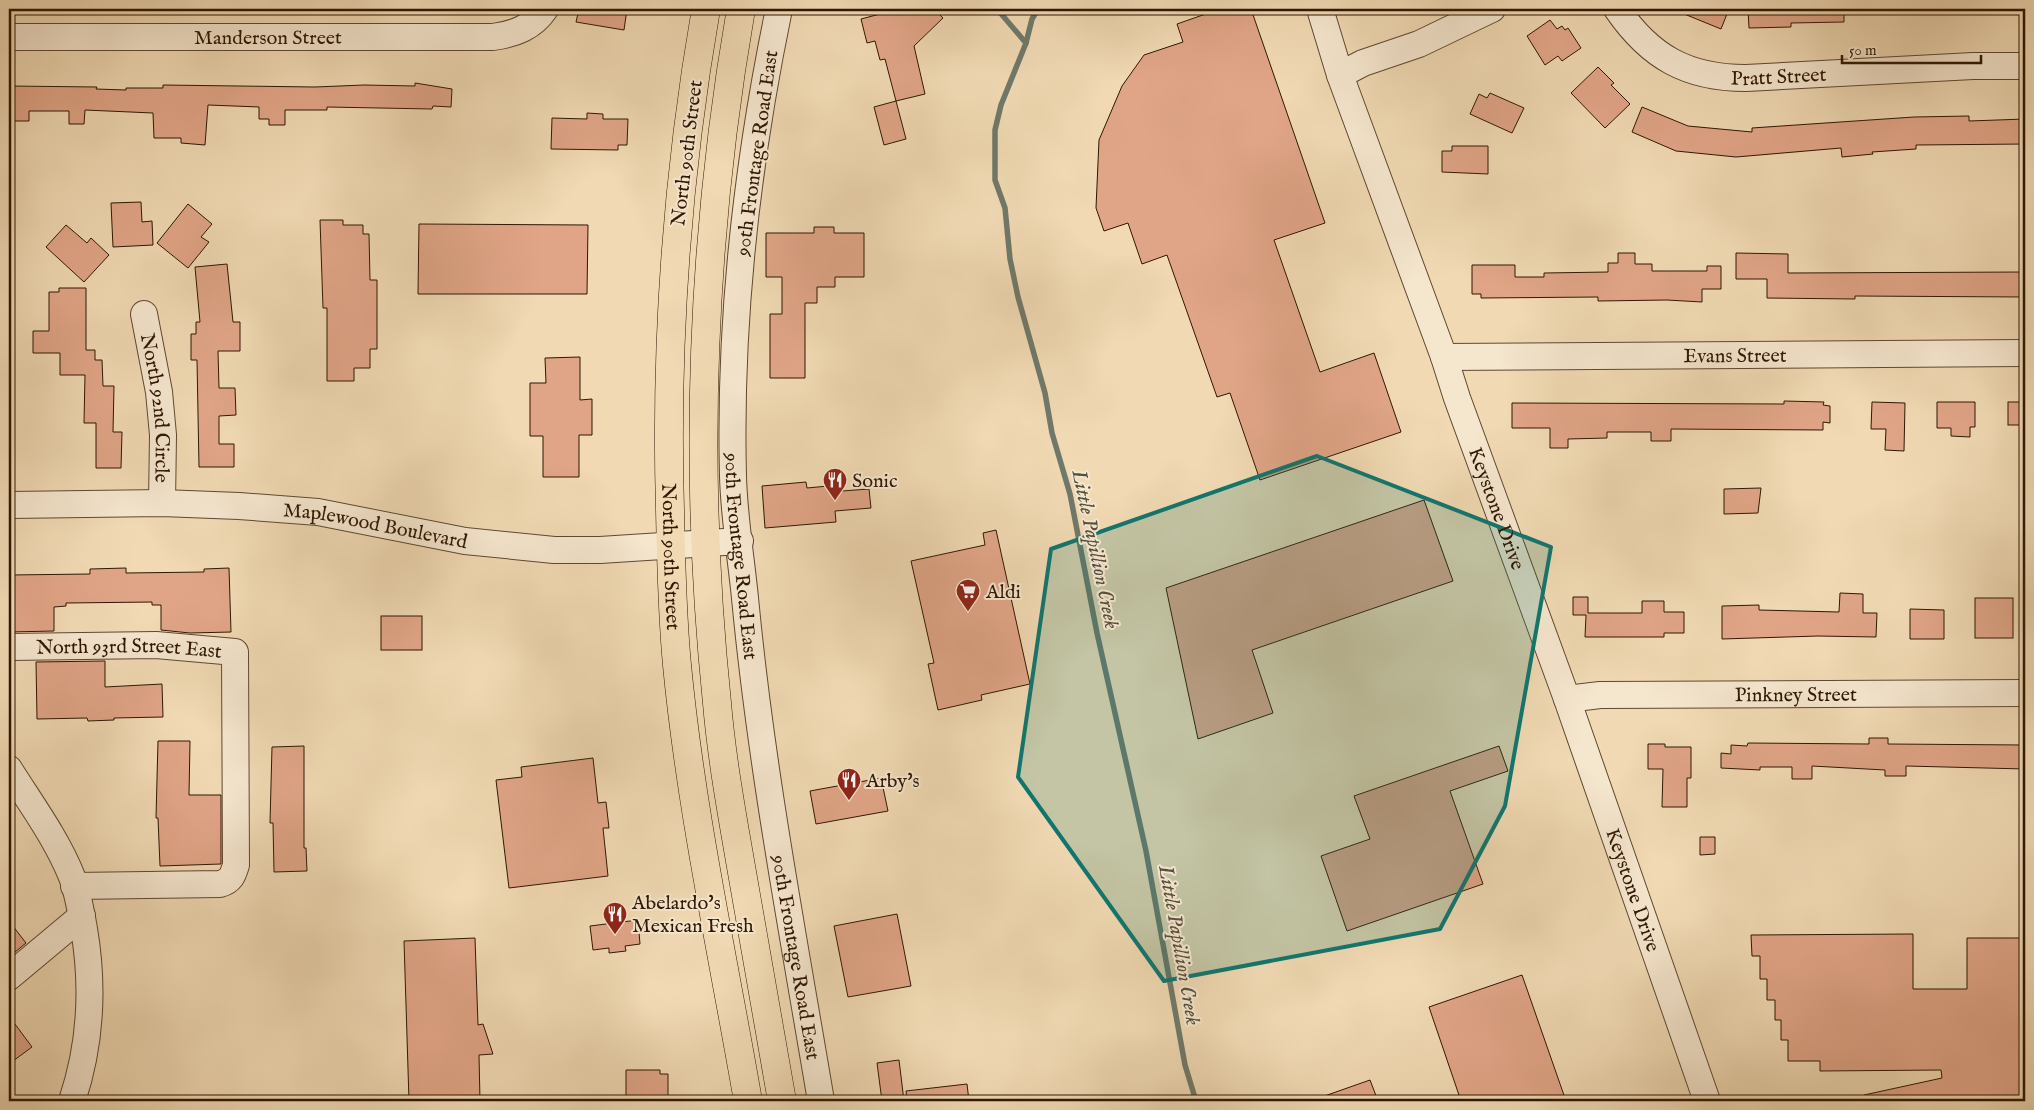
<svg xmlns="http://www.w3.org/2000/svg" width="2034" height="1110" viewBox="0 0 2034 1110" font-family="'IM FELL English',serif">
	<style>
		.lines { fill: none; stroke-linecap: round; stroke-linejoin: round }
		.stream { stroke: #6f796a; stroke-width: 5.5 }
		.building { fill: #e0a587; stroke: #2f1703 }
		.minor-casing { stroke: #5f482f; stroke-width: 28 }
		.major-casing { stroke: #2f1703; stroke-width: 29 }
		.minor { stroke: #f5e6ce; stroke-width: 26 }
		.major { stroke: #f0d9b3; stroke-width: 28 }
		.marked { fill: #0f766e; fill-opacity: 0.2; stroke: #0f766e; stroke-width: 4; stroke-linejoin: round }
		.labels { text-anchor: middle; stroke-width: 4; stroke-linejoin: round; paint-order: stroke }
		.street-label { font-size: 20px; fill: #2f1703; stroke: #f5e6ce }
		.poi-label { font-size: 20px; fill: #2f1703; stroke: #f5e6ce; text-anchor: start }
		.water-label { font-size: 21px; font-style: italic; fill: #54503f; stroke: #f5e6ce }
	</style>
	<rect width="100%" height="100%" fill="#f0d9b3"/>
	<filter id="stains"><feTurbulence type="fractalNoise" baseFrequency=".004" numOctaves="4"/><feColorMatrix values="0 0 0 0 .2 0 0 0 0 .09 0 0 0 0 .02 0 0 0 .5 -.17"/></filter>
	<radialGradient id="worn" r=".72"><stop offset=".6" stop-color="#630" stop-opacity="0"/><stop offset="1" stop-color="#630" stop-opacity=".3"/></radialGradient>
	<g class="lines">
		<g class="stream">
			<path d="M997,9L1026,43"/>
			<path d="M1038,9L1032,19L1026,43L1001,105L995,130V180L1005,208L1010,259L1018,297L1045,393L1052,433L1070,494L1097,633L1146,851L1185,1065L1196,1101"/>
		</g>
	</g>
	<g class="building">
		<path d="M579,9H627L624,30L576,22Z"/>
		<path d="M879,9H934L943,18L914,46L925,94L896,101L906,139L884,145L874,107L896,101L885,59L880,60L875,41L867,43L861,19L880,14Z"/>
		<path d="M1220,9H1251L1325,223L1274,240L1320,372L1374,353L1401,432L1260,480L1230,393L1217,397L1167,255L1142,264L1128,223L1104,231L1096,208L1099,140L1122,86L1144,55L1183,42L1177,24Z"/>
		<path d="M1672,9H1729L1721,29Z"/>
		<path d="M1748,9H1844V22L1791,23V27L1749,28Z"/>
		<path d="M1550,20L1557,29L1562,26L1565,30L1568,28L1581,48L1562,61L1558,56L1545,65L1527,36Z"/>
		<path d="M1598,67L1614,83L1611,85L1630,104L1605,128L1571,93Z"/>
		<path d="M415,83L452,89L451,107L433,106L432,109L327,107V110H285V125H269V119H259V107L208,105L205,145L181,143V138H154L153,113L85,110L84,124H69V111H29V121H14V111H9V86L97,87L96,89L126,90V88H163V85L315,87L364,85L415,86Z"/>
		<path d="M1490,93L1524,108L1512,133L1470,114L1479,94L1487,98Z"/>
		<path d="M1642,107L1688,126L1752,132V128L1914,117L1969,116V121L2025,119V144L1916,145V149L1872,152L1873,154L1842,157L1841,148L1736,157L1676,151L1632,132Z"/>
		<path d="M587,113L603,114V119H628L627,145H618V150L551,149L552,118L587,119Z"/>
		<path d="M1452,146H1488V174L1442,172V151H1452Z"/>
		<path d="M141,202L142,222L152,221L153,245L113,247L111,203Z"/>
		<path d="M188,204L212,224L201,237L209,242L188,268L157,243Z"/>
		<path d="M320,220H343V225H363V234H369L370,280H377V349H370V368H354V381H327V308H323Z"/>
		<path d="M419,224L588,225L587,294H418Z"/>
		<path d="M66,225L87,243L91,238L109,255L84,282L46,247Z"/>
		<path d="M814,227H834V233H864V277H835V287H817V303H805V378H770V314H782V277H766V233H814Z"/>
		<path d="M1618,253H1635V264H1652V271H1707V266H1721V289H1702V302L1667,300L1598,301V297L1481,298V294H1472V265H1515V277H1544V273L1608,272V263H1618Z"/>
		<path d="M1736,253L1788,254V273L2025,272V297L1855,296V299L1767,298V279H1736Z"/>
		<path d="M227,264L233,322H240V351H218L219,388H235L236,415L219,416V444H234V467H199L197,360H191V334H196V322H200L195,267Z"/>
		<path d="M59,288H86V350H95V360H102L103,386H114L113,432H122L121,468H96V423H84L85,375H60V353H33V331H49V292H59Z"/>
		<path d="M580,357V400L592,399V435H579V477H543V436H530V383H546L545,358Z"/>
		<path d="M1784,401L1824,402L1823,405L1830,406V423L1823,422V430L1671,429V441H1651V432H1607V438L1568,439V448H1550V428H1512V403L1784,404Z"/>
		<path d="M1872,402L1905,403L1904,451L1885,450L1886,429H1871Z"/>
		<path d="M1937,402H1975V427H1970V437L1951,436V428H1937Z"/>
		<rect x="2008" y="402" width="17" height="23"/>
		<path d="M806,482L807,488L828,486L829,492L869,489L871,508L835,511L836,522L765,528L762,486Z"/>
		<path d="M1761,488L1758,513L1724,514V489Z"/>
		<path d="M1424,500L1453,581L1252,650L1273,713L1198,739L1166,588Z"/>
		<path d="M996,530L1030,684L981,695L982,700L938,710L928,664L934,663L911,561L985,545L983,533Z"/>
		<path d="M126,568V573L204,572V569L229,568L231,632L190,633L161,630V605H152V602L66,603V606L54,607V631L9,632V575L90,574V569Z"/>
		<path d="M1840,593L1863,594V613H1877L1876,637L1818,636L1722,639V606L1759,605V610L1839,612Z"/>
		<path d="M1573,597H1588V613H1642V601H1664V612H1684V633H1664V637H1585L1586,615H1573Z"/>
		<rect x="1975" y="598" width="38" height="40"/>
		<path d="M1910,609L1944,610V639H1910Z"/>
		<rect x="381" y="616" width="41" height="34"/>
		<path d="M105,661V687L162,684L163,717L114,718V720L88,721L87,718L37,719L36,662Z"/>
		<path d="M1869,738H1888V744L2025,745V769L1906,766V776H1885V770L1812,766V779H1792V767H1760V770L1721,768V753L1731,754V745L1747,746L1748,743L1869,744Z"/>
		<path d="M158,741H190L189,795H221V864L160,866L158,818H156Z"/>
		<path d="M1648,744H1665V747H1691V778H1687V807H1662L1663,769H1648Z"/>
		<path d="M304,746V848H306L307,871L274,872L273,823H270L272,747Z"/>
		<path d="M1499,746L1508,771L1450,791L1483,884L1347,931L1321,856L1370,839L1354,796Z"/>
		<path d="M593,758L598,803L606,802L609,828H603L608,876L509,888L496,780L522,777L521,767Z"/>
		<path d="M881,778L888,811L816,824L810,791Z"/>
		<path d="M1700,837H1715V854L1700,855Z"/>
		<path d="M897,914L911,986L848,997L834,926Z"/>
		<path d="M638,920L640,944L625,946L626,951L609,953V948L593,950L590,926Z"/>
		<path d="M9,921L26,943L9,957Z"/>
		<path d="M1913,934V989H1967V938H2025V1101H1865L1864,1095L1942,1078L1941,1070L1820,1071V1061H1788V1040H1781V1020H1775V1000H1767V979H1760V956H1752L1751,935Z"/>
		<path d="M475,938L478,1025L483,1024L493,1054L479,1055L480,1101H409L404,941Z"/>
		<path d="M1522,975L1566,1101H1461L1429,1007Z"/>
		<path d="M9,1016L32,1047L9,1064Z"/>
		<path d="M899,1060L904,1101H882L877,1063Z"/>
		<path d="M626,1070H660V1074H668V1097H659V1101H626Z"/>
		<path d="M1370,1080L1378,1101H1317L1316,1099Z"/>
		<path d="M967,1084L969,1101H907L906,1091Z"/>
	</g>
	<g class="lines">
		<defs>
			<g id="minor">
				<path id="s1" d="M779,9C747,163 729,319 733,476C734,517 741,557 745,598C761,767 793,934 821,1101"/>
				<path id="s2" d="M1320,9L1340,75L1444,357L1457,398L1567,699L1707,1101"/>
				<path id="s3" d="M1617,9C1650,57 1687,78 1746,78L1973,66H2025"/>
				<path id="s4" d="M9,37H493C515,34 533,27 545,9"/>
				<path d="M1340,75L1363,63L1419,44L1492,9"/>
				<path id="s5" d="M144,314L159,392L163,435L162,503"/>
				<path id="s6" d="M1444,357L2025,353"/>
				<path id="s7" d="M9,505L162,503L239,506L318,512L465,541L554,550H600L740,541"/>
				<path id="s8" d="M9,647L156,645L235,652L236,865C233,875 231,881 220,884L74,886"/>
				<path id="s9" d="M1567,699L1600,695L2025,693"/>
				<path d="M9,769C31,804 57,839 72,877C78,893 81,912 84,929C94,988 91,1044 72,1101"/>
				<path d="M9,977L82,916"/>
			</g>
			<g id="major">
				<path id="s10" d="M706,9C677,175 665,341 670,510C671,561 672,613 677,665C691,811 723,956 748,1101"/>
				<path d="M741,9C701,239 693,471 717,703C722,762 733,820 743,878C756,952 769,1027 782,1101"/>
			</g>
		</defs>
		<use href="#minor" class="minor-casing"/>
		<use href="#major" class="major-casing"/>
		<use href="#minor" class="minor"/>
		<use href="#major" class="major"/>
	</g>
	<path class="marked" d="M1317,456L1551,547L1505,806L1440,929L1164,981L1018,777L1051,549Z"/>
	<defs>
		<symbol id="restaurant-pin" viewBox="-11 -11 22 30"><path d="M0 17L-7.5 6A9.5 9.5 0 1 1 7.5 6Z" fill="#8f2418" stroke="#f5e6ce"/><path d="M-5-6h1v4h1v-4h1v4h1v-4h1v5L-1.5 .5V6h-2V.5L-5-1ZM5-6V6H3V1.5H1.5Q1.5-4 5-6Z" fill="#fff"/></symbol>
		<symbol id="supermarket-pin" viewBox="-11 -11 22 30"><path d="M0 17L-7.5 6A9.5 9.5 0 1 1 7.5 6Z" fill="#8f2418" stroke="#f5e6ce"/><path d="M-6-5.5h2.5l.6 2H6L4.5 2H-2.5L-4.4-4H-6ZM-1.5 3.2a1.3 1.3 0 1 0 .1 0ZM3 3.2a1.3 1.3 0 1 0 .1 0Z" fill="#fff"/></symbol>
	</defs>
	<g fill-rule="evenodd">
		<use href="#restaurant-pin" x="821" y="466" width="28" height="38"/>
		<use href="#supermarket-pin" x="954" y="577" width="28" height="38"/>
		<use href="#restaurant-pin" x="835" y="766" width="28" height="38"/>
		<use href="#restaurant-pin" x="601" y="900" width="28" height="38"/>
	</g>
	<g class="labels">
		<g class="street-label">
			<text dy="7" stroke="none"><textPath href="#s4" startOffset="259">Manderson Street</textPath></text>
			<text dy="7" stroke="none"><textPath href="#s3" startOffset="186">Pratt Street</textPath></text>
			<text transform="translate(686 153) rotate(-83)" y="7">North 90th Street</text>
			<text transform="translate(756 153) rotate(-82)" y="7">90th Frontage Road East</text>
			<text dy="7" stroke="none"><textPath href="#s6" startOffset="291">Evans Street</textPath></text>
			<text dy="7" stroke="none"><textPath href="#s5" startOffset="95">North 92nd Circle</textPath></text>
			<text dy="7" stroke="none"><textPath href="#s2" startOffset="530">Keystone Drive</textPath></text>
			<text dy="7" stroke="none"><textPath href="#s7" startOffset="368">Maplewood Boulevard</textPath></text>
			<text dy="7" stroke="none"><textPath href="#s1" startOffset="551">90th Frontage Road East</textPath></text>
			<text dy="7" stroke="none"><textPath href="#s10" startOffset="550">North 90th Street</textPath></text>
			<text dy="7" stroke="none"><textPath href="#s8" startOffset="120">North 93rd Street East</textPath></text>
			<text dy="7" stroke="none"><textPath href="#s9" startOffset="229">Pinkney Street</textPath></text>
			<text dy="7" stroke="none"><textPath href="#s2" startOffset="935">Keystone Drive</textPath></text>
			<text dy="7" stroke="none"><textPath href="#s1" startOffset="956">90th Frontage Road East</textPath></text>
		</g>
		<g class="poi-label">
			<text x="852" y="487">Sonic</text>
			<text x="986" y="598">Aldi</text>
			<text x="866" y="787">Arby's</text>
			<text x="632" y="909">Abelardo's<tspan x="632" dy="23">Mexican Fresh</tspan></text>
		</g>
		<g class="water-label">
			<text transform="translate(1096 549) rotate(78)" y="7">Little Papillion Creek</text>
			<text transform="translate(1180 945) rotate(80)" y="7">Little Papillion Creek</text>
		</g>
	</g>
	<rect width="2034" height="1110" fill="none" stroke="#f0d9b3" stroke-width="30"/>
	<rect x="10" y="10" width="2014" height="1090" fill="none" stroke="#2f1703" stroke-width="2.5"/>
	<rect x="15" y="15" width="2004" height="1080" fill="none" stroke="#2f1703"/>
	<path d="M1842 55v8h139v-8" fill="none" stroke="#2f1703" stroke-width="2.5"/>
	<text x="1849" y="55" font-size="15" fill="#2f1703" stroke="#f5e6ce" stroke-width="4" paint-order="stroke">50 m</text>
	<rect width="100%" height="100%" filter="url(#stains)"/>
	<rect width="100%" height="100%" fill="url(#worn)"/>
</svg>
